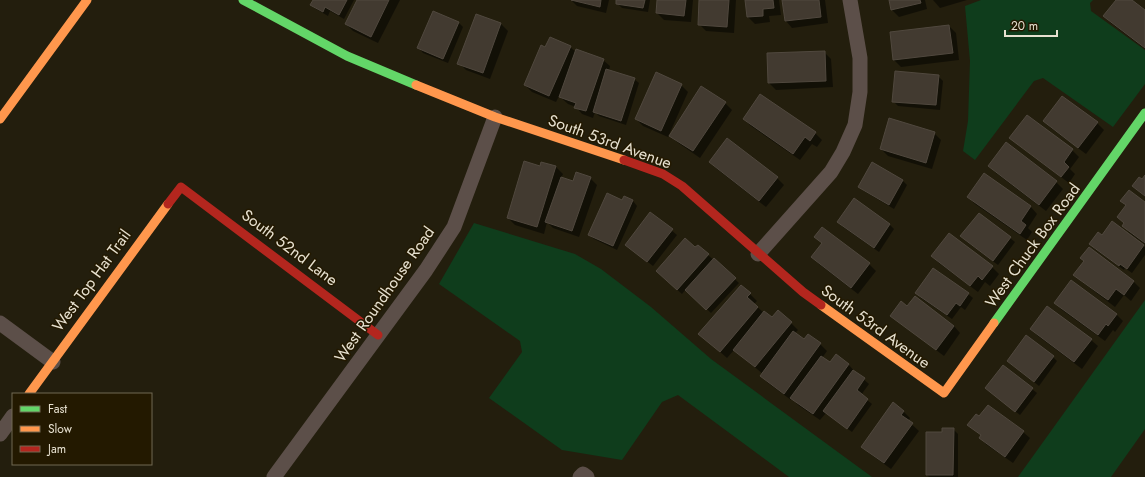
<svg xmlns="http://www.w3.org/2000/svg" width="1145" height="477" viewBox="0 0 1145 477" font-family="Jost,sans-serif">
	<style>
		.green { fill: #0f3d1c }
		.shadow { fill: #0007 }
		.building { fill: #423a30; stroke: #50483e }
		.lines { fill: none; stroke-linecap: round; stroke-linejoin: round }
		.street { stroke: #5c4f49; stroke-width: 15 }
		.fast { stroke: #63d668; stroke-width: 9 }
		.slow { stroke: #ff974d; stroke-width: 9 }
		.jam { stroke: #b3261e; stroke-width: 9 }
		.labels { text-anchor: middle; stroke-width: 3; stroke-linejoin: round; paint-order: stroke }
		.street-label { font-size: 16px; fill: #e7e1d0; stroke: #231900 }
	</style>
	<rect width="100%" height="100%" fill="#231e0d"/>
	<g class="green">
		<path d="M981,0H1093L1090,3L1091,11L1145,50V84L1113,127L1043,78L1034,81L975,160L963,151L968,121L970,61L965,6Z"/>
		<path d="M474,223L575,254L601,269L651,307L711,359L872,477H789L678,395L662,402L622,460L562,450L489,398L522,352L520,341L439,284Z"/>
		<path d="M1145,300V429L1111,477H1018Z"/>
	</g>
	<g class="shadow">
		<path d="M313,0H354L344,19L330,11L328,16L316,9L311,5L314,0Z"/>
		<path d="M358,0H400L378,43L353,31L346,24Z"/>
		<path d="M571,0H609L606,13L577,6Z"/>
		<path d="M618,0H650L648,12L622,8L617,3Z"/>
		<path d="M658,0H693L691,22L664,20L657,13Z"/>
		<path d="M700,0H736L734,33L706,31L699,24Z"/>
		<path d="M746,0H779L781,15L769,16L770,22L755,24L748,17Z"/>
		<path d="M783,0H825L828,23L792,28L786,21Z"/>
		<path d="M890,0H925L927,9L899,17L892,10Z"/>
		<path d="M933,0H967L940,8Z"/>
		<path d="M1117,0H1130L1145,11V49L1111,23L1104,16Z"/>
		<path d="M458,22L463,27L448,63L423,53L419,48Z"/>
		<path d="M501,24L508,31L490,79L466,70L459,63Z"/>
		<path d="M949,26L956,33L959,60L901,67L894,60Z"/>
		<path d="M570,47L576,52L603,60L610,66L609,71L634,79L639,83L626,125L599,116L595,112L593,118L582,114L576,107L568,104L559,96L556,102L532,92L525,85L546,48Z"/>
		<path d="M824,52L831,59L833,87L776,90L769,83Z"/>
		<path d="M938,76L943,81L940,110L898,106L893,101Z"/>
		<path d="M681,85L688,92L668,137L643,126L636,119Z"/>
		<path d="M725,103L732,110L700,158L677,142L670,135Z"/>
		<path d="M1027,116L1072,150L1079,157L1070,169L1075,174L1069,183L1018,145L1011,138Z"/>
		<path d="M744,119L815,133L822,140L817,147L812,144L800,160L751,126Z"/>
		<path d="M1044,121L1097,123L1104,130L1086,154L1051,128Z"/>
		<path d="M934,133L941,140L932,169L888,156L881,149Z"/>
		<path d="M710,162L777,178L784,185L766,207L717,169Z"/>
		<path d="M873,163L903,181L907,185L894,209L864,191L859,187Z"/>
		<path d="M989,166L1056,182L1063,189L1046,211L996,173Z"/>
		<path d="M540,167H556L563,174L561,178L573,182L590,178L597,185L579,237L553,228L547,222L544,234L515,225L508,218Z"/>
		<path d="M968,197L1031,207L1037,214L1028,228L1032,232L1027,240L975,204Z"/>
		<path d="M625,198L633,201L637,206L617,250L594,239L589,235L623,202Z"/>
		<path d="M854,200L890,225L894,229L879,252L843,227L838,222Z"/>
		<path d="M1121,201L1145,203V244L1130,233L1123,226L1125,223L1126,206Z"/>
		<path d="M651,213L677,235L653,266L631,249Z"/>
		<path d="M949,234L992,267L999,274L990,286L985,282L978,292L939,263L932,256Z"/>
		<path d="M1102,236L1143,246L1145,247V255L1132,273L1125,268L1124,270L1095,249L1091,244Z"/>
		<path d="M816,237L869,264L876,271L858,294L819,264L813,257L823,244Z"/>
		<path d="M1010,238L1015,242L998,265L966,241Z"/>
		<path d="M695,249L708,255L739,283L711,313L686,289L682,294L662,276Z"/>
		<path d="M1075,274L1133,281L1140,288L1131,301L1124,295L1115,307L1081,281Z"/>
		<path d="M917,293L968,294L973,298L965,310L961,307L952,319L921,298Z"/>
		<path d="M750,294L757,301L754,304L764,313L772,319L791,323L798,330L795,333L804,340L820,344L827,351L822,358L830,364L836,356L849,365L855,372L869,384L861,395L872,404L852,432L826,413L820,420L798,405L792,398L791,400L768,383L761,376L763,374L734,350L727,358L700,334Z"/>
		<path d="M1055,303L1116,314L1123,321L1115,332L1113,330L1105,341L1062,310Z"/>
		<path d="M908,307L954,326L960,333L944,356L899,322Z"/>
		<path d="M1031,329L1091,340L1098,346L1082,369L1038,336Z"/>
		<path d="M1053,357L1057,361L1039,386L1008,361Z"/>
		<path d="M1003,366L1037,393L1020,415L986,388Z"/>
		<path d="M903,411L910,418L908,421L919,431L891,469L869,453L863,447Z"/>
		<path d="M969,425L1023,432L1030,438L1013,463L987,445L980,438L982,436Z"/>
		<path d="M953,429L958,434V477H929L927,475Z"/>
	</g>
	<g class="building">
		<path d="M313,0H347L339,15L325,7L323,12L310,5Z"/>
		<path d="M357,0H389L371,37L345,24Z"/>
		<path d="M571,0H601L600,7Z"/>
		<path d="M616,0H645L643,8L616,4Z"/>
		<path d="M657,0H686L684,16L656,13Z"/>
		<path d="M699,0H729L727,27L698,25Z"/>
		<path d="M745,0H773L774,8L763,9V16L747,17Z"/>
		<path d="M782,0H819L821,17L785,21Z"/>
		<path d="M889,0H920L921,3L891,10Z"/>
		<path d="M1116,0H1132L1145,10V48L1103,16Z"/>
		<path d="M433,11L459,22L443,59L417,48Z"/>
		<path d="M476,14L501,23L483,73L457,64Z"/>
		<path d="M949,25L953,53L893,60L890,32Z"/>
		<path d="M550,37L571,46L549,96L524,85L541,45L545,47Z"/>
		<path d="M576,49L604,59L586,111L574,108L576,103L559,97Z"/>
		<path d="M825,51L826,81L768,83L767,53Z"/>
		<path d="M606,69L635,78L621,121L593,112Z"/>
		<path d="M895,71L939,75L936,105L892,102Z"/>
		<path d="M656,72L682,84L661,131L635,119Z"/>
		<path d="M701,86L726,102L693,151L669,136Z"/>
		<path d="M760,94L816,132L810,141L805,137L793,154L743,119Z"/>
		<path d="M1062,96L1098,122L1078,148L1043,121Z"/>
		<path d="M1027,115L1073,149L1064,162L1069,167L1061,177L1009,138Z"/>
		<path d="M889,118L935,132L926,163L880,149Z"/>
		<path d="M727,138L778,177L759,201L709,162Z"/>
		<path d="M1006,142L1057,181L1039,205L988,166Z"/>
		<path d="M524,161L540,166L541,162L556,166L537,227L507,218Z"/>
		<path d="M872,162L903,180L889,205L858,187Z"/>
		<path d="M576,172L591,177L572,231L545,222L561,177L573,181Z"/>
		<path d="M984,173L1031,206L1021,221L1026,225L1020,234L967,197Z"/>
		<path d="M1145,175V196L1132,186L1139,177L1142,179Z"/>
		<path d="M1129,190L1145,202V243L1122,226L1124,223L1117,217L1126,205L1120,201Z"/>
		<path d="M607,193L622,200L624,196L633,200L613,246L588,235Z"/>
		<path d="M854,198L890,224L874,248L837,222Z"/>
		<path d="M650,212L673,229L647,262L625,245Z"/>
		<path d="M979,213L1011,237L993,261L960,236Z"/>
		<path d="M1112,221L1144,245L1127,269L1120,264L1119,266L1089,244L1098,232L1102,235Z"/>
		<path d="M822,227L870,263L851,288L811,257L822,243L814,237Z"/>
		<path d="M949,233L993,266L982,280L978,276L970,286L931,256Z"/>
		<path d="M685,238L695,247L698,245L709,254L677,290L656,271Z"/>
		<path d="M1089,247L1134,281L1124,295L1116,289L1108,300L1073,275L1084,261L1080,258Z"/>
		<path d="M714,258L736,278L706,310L685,290Z"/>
		<path d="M933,268L969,293L960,306L956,303L947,315L915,293Z"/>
		<path d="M1071,280L1117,314L1108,326L1106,324L1098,335L1054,303Z"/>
		<path d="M741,285L751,293L747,297L758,307L720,352L698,334Z"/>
		<path d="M915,296L954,326L936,350L890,316L901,301L907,306Z"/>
		<path d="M1047,306L1092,339L1074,362L1030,329Z"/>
		<path d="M778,310L792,322L755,367L733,350L764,311L772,317Z"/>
		<path d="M793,331L804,339L808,334L821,343L784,394L760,376Z"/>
		<path d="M1026,335L1054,356L1034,382L1007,361Z"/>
		<path d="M836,354L849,364L813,414L790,398L821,356L830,362Z"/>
		<path d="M1003,365L1033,388L1015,412L985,388Z"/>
		<path d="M853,370L865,378L857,390L868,399L847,429L823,411Z"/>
		<path d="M893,402L904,411L901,415L913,423L884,463L861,447Z"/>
		<path d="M988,405L1024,431L1005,457L979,438L981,435L967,425L976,414L979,416Z"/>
		<path d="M942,428H954L953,475H926V432H942Z"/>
	</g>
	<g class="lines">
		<g class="street">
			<path d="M758,254L831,172L843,152L855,125L860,92V58L850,0"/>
			<path d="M0,323L53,362"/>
			<path d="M0,434L13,416"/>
			<path d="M274,477L426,270L454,227L495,117"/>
			<path d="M580,477L583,474L587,477"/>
		</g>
		<g class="fast">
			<path d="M243,0L347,56L416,85"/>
			<path d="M994,323L1145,113"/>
		</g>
		<g class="slow">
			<path d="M416,85L495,117L624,160"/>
			<path d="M0,119L87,0"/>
			<path d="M821,305L944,393L994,323"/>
			<path d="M29,394L168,204"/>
		</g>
		<g class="jam">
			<path d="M624,160L663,174L682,186L803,292L821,305"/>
			<path d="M168,204L181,187L378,335"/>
		</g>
	</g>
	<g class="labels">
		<g class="street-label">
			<text transform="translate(610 141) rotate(20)" y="6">South 53rd Avenue</text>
			<text transform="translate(1032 245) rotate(-54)" y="6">West Chuck Box Road</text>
			<text transform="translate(290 247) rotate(37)" y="6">South 52nd Lane</text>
			<text transform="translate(91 280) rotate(-54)" y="6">West Top Hat Trail</text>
			<text transform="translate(384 294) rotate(-55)" y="6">West Roundhouse Road</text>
			<text transform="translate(876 326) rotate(36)" y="6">South 53rd Avenue</text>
		</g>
	</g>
	<rect x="12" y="393" width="140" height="72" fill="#231900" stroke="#716953"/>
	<rect x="20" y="406" width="20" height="6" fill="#63d668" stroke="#716953"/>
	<text x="48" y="413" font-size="12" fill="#e7e1d0">Fast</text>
	<rect x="20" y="426" width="20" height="6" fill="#ff974d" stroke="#716953"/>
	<text x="48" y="433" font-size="12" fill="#e7e1d0">Slow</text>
	<rect x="20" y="446" width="20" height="6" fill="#b3261e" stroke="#716953"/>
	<text x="48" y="453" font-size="12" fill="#e7e1d0">Jam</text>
	<path d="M1005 30v6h52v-6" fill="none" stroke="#e7e1d0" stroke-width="2"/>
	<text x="1011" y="30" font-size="12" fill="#e7e1d0" stroke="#231900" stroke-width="3" paint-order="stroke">20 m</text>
</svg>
